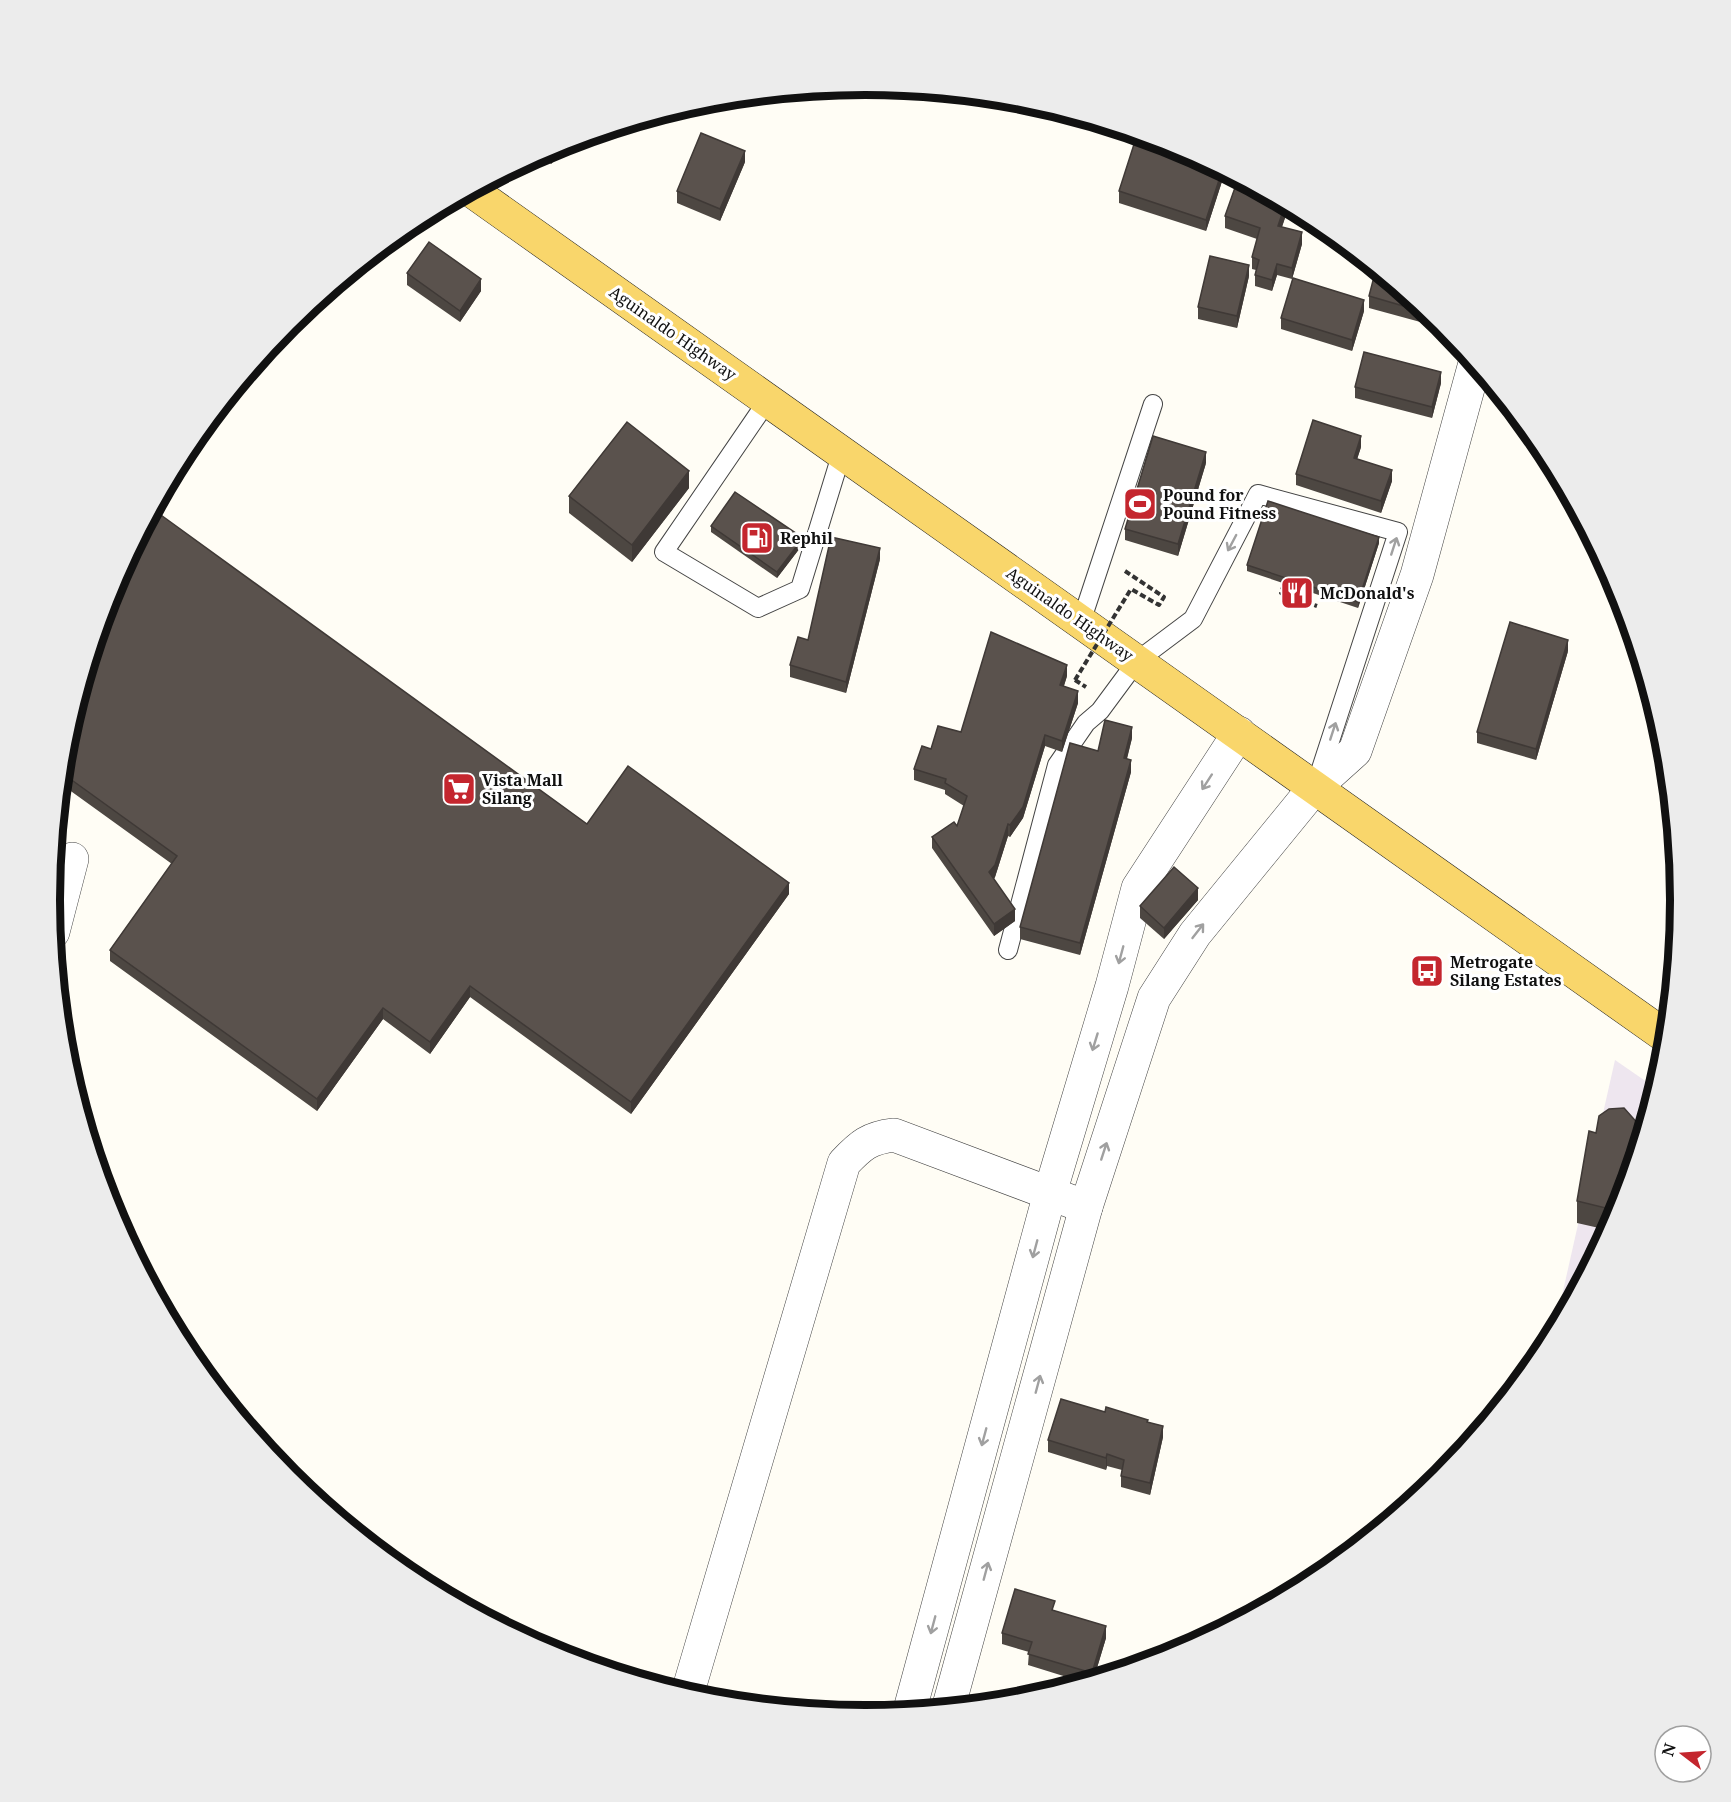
<svg xmlns="http://www.w3.org/2000/svg" width="1731" height="1802" viewBox="0 0 1731 1802" font-family="'Noto Serif',serif">
	<style>
		.industrial { fill: #eee6ef }
		.lines { fill: none; stroke-linecap: round; stroke-linejoin: round }
		.service-casing { stroke: #444; stroke-width: 20 }
		.minor-casing { stroke: #444; stroke-width: 34 }
		.tertiary-casing { stroke: #444; stroke-width: 34 }
		.primary-casing { stroke: #222; stroke-width: 34 }
		.path { stroke: #333; stroke-width: 4; stroke-dasharray: 6 3; stroke-linecap: butt }
		.service { stroke: #fff; stroke-width: 18 }
		.minor { stroke: #fff; stroke-width: 33 }
		.tertiary { stroke: #fff; stroke-width: 33 }
		.primary { stroke: #f9d66b; stroke-width: 33 }
		.path-bridge { stroke: #333; stroke-width: 4; stroke-dasharray: 6 3; stroke-linecap: butt }
		.wall { fill: #4d4742 }
		.shaded-wall { fill: #3f3936 }
		.building { fill: #5a524d; stroke: #3f3936; stroke-width: 1.5 }
		.oneway { stroke: #a0a0a0 }
		.labels { text-anchor: middle; stroke-width: 6; stroke-linejoin: round; paint-order: stroke }
		.street-label { font-size: 16px; fill: #111; stroke: #fff }
		.poi-label { font-size: 16px; font-weight: bold; fill: #111; stroke: #fff; text-anchor: start }
		.rim { fill: none; stroke: #111; stroke-width: 8 }
	</style>
	<rect width="100%" height="100%" fill="#fffdf5"/>
	<path class="industrial" d="M1615,1060L1657,1089L1619,1214L1552,1340Z"/>
	<g class="lines">
		<defs>
			<g id="service">
				<path d="M768,400L664,552L758,608L800,589L842,452"/>
				<path d="M1081,622L1153,404"/>
				<path d="M1008,950L1057,765L1086,723L1100,711L1137,661L1193,619L1258,494L1398,532L1318,778"/>
			</g>
			<g id="minor">
				<path d="M1315,787L1355,751L1417,575L1475,363"/>
				<path d="M53,932L72,859"/>
				<path d="M687,1695L844,1163C861,1145 869,1138 894,1135L1086,1207"/>
			</g>
			<g id="tertiary">
				<path d="M948,1709L1086,1207L1154,998L1195,934L1315,787"/>
				<path d="M909,1713L1050,1193L1112,986L1138,888L1239,733"/>
			</g>
			<path id="primary" d="M472,191L1668,1038"/>
		</defs>
		<use href="#service" class="service-casing"/>
		<use href="#minor" class="minor-casing"/>
		<use href="#tertiary" class="tertiary-casing"/>
		<use href="#primary" class="primary-casing"/>
		<g class="path">
			<path d="M1125,571L1164,597L1159,605L1131,589"/>
			<path d="M1284,584L1281,593L1317,606"/>
			<path d="M1075,680L1086,687"/>
		</g>
		<use href="#service" class="service"/>
		<use href="#minor" class="minor"/>
		<use href="#tertiary" class="tertiary"/>
		<use href="#primary" class="primary"/>
		<path class="path-bridge" d="M1075,680L1131,589"/>
	</g>
	<g class="wall">
		<path d="M566,143V147L551,164L540,154L554,147Z"/>
		<path d="M745,162L720,221L677,203V191Z"/>
		<path d="M1225,172L1206,231L1119,203V191Z"/>
		<path d="M1238,179L1289,206L1282,227L1302,244L1292,279L1277,275L1272,291L1255,286V275L1256,270L1252,269V257L1257,239L1225,228V216Z"/>
		<path d="M407,273L481,291L460,322L407,285Z"/>
		<path d="M1249,276L1237,328L1198,319V307Z"/>
		<path d="M1369,296L1428,312L1424,323L1369,308Z"/>
		<path d="M1364,311L1352,351L1281,329V318Z"/>
		<path d="M1441,383L1432,418L1355,398V387Z"/>
		<path d="M1361,447L1357,459L1392,481L1381,513L1296,485V474Z"/>
		<path d="M1206,463L1178,556L1125,540V529Z"/>
		<path d="M689,488L632,562L569,513V496Z"/>
		<path d="M711,526L803,544L777,578L711,532Z"/>
		<path d="M1379,543L1358,608L1247,571V565Z"/>
		<path d="M880,559L846,693L790,677V665L808,640Z"/>
		<path d="M1568,651L1536,760L1477,743V732Z"/>
		<path d="M1067,676L1064,686L1078,703L1062,752L1045,746L1023,818L1010,837L1008,836L995,877L994,879L1015,921L994,936L932,848V837L957,826L964,806L945,794V790L914,780V769L931,749L961,732Z"/>
		<path d="M1132,738L1127,759L1131,772L1080,955L1020,939V927L1098,751Z"/>
		<path d="M65,741L587,824L789,894L631,1114L470,997L430,1054L383,1019L317,1111L110,961V950L172,864L61,784Z"/>
		<path d="M1198,900L1164,939L1140,918V906Z"/>
		<path d="M1640,1126L1619,1214L1608,1235V1230L1577,1223V1201L1596,1133Z"/>
		<path d="M1105,1412L1148,1422L1163,1437L1150,1495L1121,1487V1476L1122,1470L1107,1466L1106,1470L1048,1452V1440Z"/>
		<path d="M1055,1611L1106,1638L1093,1681L1086,1683L1028,1665L1029,1652L1002,1644V1633Z"/>
	</g>
	<g class="shaded-wall">
		<path d="M566,143V147L551,164V153L556,146Z"/>
		<path d="M745,151V162L720,221V209Z"/>
		<path d="M1222,171L1225,172L1206,231V220Z"/>
		<path d="M1285,205L1289,206L1278,238V226Z"/>
		<path d="M1302,232V244L1292,279V268Z"/>
		<path d="M1277,264V275L1272,291V280Z"/>
		<path d="M1249,265V276L1237,328V316Z"/>
		<path d="M481,279V291L460,322V311Z"/>
		<path d="M1364,300V311L1352,351V340Z"/>
		<path d="M1425,310L1428,312L1424,323V312Z"/>
		<path d="M1441,372V383L1432,418V407Z"/>
		<path d="M1361,436V447L1354,469V458Z"/>
		<path d="M1206,452V463L1178,556V544Z"/>
		<path d="M1392,470V481L1381,513V501Z"/>
		<path d="M689,471V488L632,562V545Z"/>
		<path d="M1379,537V543L1358,608V602Z"/>
		<path d="M803,538V544L777,578V572Z"/>
		<path d="M880,548V559L846,693V682Z"/>
		<path d="M1568,640V651L1536,760V749Z"/>
		<path d="M1067,665V676L1060,697V685Z"/>
		<path d="M1078,691V703L1062,752V741Z"/>
		<path d="M1132,727V738L1124,769V758Z"/>
		<path d="M1045,735V746L1023,818L1010,837V825Z"/>
		<path d="M1131,760V772L1080,955V943Z"/>
		<path d="M1008,824V836L995,877L989,884V872Z"/>
		<path d="M789,883V894L631,1114V1102Z"/>
		<path d="M1198,888V900L1164,939V928Z"/>
		<path d="M1015,909V921L994,936V924Z"/>
		<path d="M470,986V997L430,1054V1042Z"/>
		<path d="M383,1008V1019L317,1111V1099Z"/>
		<path d="M1163,1426V1437L1150,1495V1483Z"/>
		<path d="M1107,1454V1466L1106,1470V1458Z"/>
		<path d="M1106,1626V1638L1093,1681H1092V1673Z"/>
	</g>
	<g class="building">
		<path d="M701,133L745,151L720,209L677,191Z"/>
		<path d="M1137,135L1178,147L1222,171L1206,220L1119,191Z"/>
		<path d="M556,146L551,153L548,150Z"/>
		<path d="M1238,179L1285,205L1278,226L1302,232L1292,268L1277,264L1272,280L1255,275L1259,260L1252,257L1260,228L1225,216Z"/>
		<path d="M429,242L481,279L460,311L407,273Z"/>
		<path d="M1210,256L1249,265L1237,316L1198,307Z"/>
		<path d="M1376,269L1425,310L1424,312L1369,296Z"/>
		<path d="M1293,278L1364,300L1352,340L1281,318Z"/>
		<path d="M1364,352L1441,372L1432,407L1355,387Z"/>
		<path d="M1313,420L1361,436L1354,458L1392,470L1381,501L1296,474Z"/>
		<path d="M627,422L689,471L632,545L569,496Z"/>
		<path d="M1153,436L1206,452L1178,544L1125,529Z"/>
		<path d="M735,492L803,538L777,572L711,526Z"/>
		<path d="M1268,501L1379,537L1358,602L1247,565Z"/>
		<path d="M154,510L587,824L628,766L789,883L631,1102L470,986L430,1042L383,1008L317,1099L110,950L177,856L62,773L65,741L112,588Z"/>
		<path d="M831,537L880,548L846,682L790,665L798,637L808,640Z"/>
		<path d="M1510,622L1568,640L1536,749L1477,732Z"/>
		<path d="M991,632L1067,665L1060,685L1078,691L1062,741L1045,735L1023,807L1010,825L1008,824L995,865L989,872L1015,909L994,924L932,837L954,822L957,826L967,796L945,783L946,779L914,769L922,746L931,749L938,726L961,732Z"/>
		<path d="M1105,720L1132,727L1124,758L1131,760L1080,943L1020,927L1070,743L1098,751Z"/>
		<path d="M1174,867L1198,888L1164,928L1140,906Z"/>
		<path d="M1624,1108L1640,1126L1645,1129L1619,1214L1612,1228L1608,1226L1610,1209L1577,1201L1589,1131L1596,1133L1599,1116L1609,1109Z"/>
		<path d="M1061,1399L1105,1412L1106,1407L1148,1420L1147,1422L1163,1426L1150,1483L1121,1476L1124,1460L1107,1454L1106,1458L1048,1440Z"/>
		<path d="M1015,1589L1055,1601L1052,1610L1106,1626L1092,1673L1028,1654L1032,1642L1002,1633Z"/>
	</g>
	<defs><path id="oneway-shaft" d="M-6 0H5M1.5-3L5.5 0L1.5 3" fill="none" stroke-width="1.6" stroke-linecap="round" stroke-linejoin="round" transform="scale(1.5)"/></defs>
	<g class="oneway">
		<use href="#oneway-shaft" transform="translate(1232 543) rotate(118)"/>
		<use href="#oneway-shaft" transform="translate(1394 546) rotate(-72)"/>
		<use href="#oneway-shaft" transform="translate(1333 731) rotate(-72)"/>
		<use href="#oneway-shaft" transform="translate(1207 782) rotate(123)"/>
		<use href="#oneway-shaft" transform="translate(1198 931) rotate(-52)"/>
		<use href="#oneway-shaft" transform="translate(1121 955) rotate(105)"/>
		<use href="#oneway-shaft" transform="translate(1095 1042) rotate(107)"/>
		<use href="#oneway-shaft" transform="translate(1104 1151) rotate(-72)"/>
		<use href="#oneway-shaft" transform="translate(1035 1249) rotate(105)"/>
		<use href="#oneway-shaft" transform="translate(1038 1384) rotate(-75)"/>
		<use href="#oneway-shaft" transform="translate(984 1437) rotate(105)"/>
		<use href="#oneway-shaft" transform="translate(986 1571) rotate(-75)"/>
		<use href="#oneway-shaft" transform="translate(933 1625) rotate(105)"/>
	</g>
	<defs>
		<symbol id="stadium-square" viewBox="-11 -11 22 22"><rect x="-9" y="-9" width="18" height="18" rx="4" fill="#c4262e" stroke="#fff"/><path d="M0-5a6.5 5 0 1 0 0 10a6.5 5 0 1 0 0-10ZM-3.5-1.8h7v3.6h-7Z" fill="#fff"/></symbol>
		<symbol id="fuel-square" viewBox="-11 -11 22 22"><rect x="-9" y="-9" width="18" height="18" rx="4" fill="#c4262e" stroke="#fff"/><path d="M-5.5-6h7V0h2V4h1.3V-2.5L3-4.5l.8-.8L6-3V5H2.5V1h-1V6h-7ZM-4.2-4.7v3.2H.2V-4.7Z" fill="#fff"/></symbol>
		<symbol id="restaurant-square" viewBox="-11 -11 22 22"><rect x="-9" y="-9" width="18" height="18" rx="4" fill="#c4262e" stroke="#fff"/><path d="M-5-6h1v4h1v-4h1v4h1v-4h1v5L-1.5 .5V6h-2V.5L-5-1ZM5-6V6H3V1.5H1.5Q1.5-4 5-6Z" fill="#fff"/></symbol>
		<symbol id="supermarket-square" viewBox="-11 -11 22 22"><rect x="-9" y="-9" width="18" height="18" rx="4" fill="#c4262e" stroke="#fff"/><path d="M-6-5.5h2.5l.6 2H6L4.5 2H-2.5L-4.4-4H-6ZM-1.5 3.2a1.3 1.3 0 1 0 .1 0ZM3 3.2a1.3 1.3 0 1 0 .1 0Z" fill="#fff"/></symbol>
		<symbol id="bus-square" viewBox="-11 -11 22 22"><rect x="-9" y="-9" width="18" height="18" rx="4" fill="#c4262e" stroke="#fff"/><path d="M-5-6H5V4H4V6H2V4H-2V6H-4V4H-5ZM-3.5-4V0h7V-4ZM-3.5 1.2v1.5H-2V1.2ZM2 1.2v1.5H3.5V1.2Z" fill="#fff"/></symbol>
	</defs>
	<g fill-rule="evenodd">
		<use href="#stadium-square" x="1121" y="485" width="38" height="38"/>
		<use href="#fuel-square" x="738" y="519" width="38" height="38"/>
		<use href="#restaurant-square" x="1278" y="574" width="38" height="38"/>
		<use href="#supermarket-square" x="440" y="770" width="38" height="38"/>
		<use href="#bus-square" x="1408" y="952" width="38" height="38"/>
	</g>
	<g class="labels">
		<g class="street-label">
			<text transform="translate(673 333) rotate(35)" y="6">Aguinaldo Highway</text>
			<text transform="translate(1070 614) rotate(35)" y="6">Aguinaldo Highway</text>
		</g>
		<g class="poi-label">
			<text x="1163" y="501">Pound for<tspan x="1163" dy="18">Pound Fitness</tspan></text>
			<text x="780" y="544">Rephil</text>
			<text x="1320" y="599">McDonald's</text>
			<text x="482" y="786">Vista Mall<tspan x="482" dy="18">Silang</tspan></text>
			<text x="1450" y="968">Metrogate<tspan x="1450" dy="18">Silang Estates</tspan></text>
		</g>
	</g>
	<path d="M0 0H1731V1802H0ZM60 900a805 805 0 1 1 1610 0a805 805 0 1 1-1610 0Z" fill="#ececec" fill-rule="evenodd"/>
	<path class="rim" d="M60 900a805 805 0 1 1 1610 0a805 805 0 1 1-1610 0Z"/>
	<g transform="translate(1683 1754) rotate(287)"><circle r="28" fill="#ffffff" stroke="#a0a0a0" stroke-width="1.5"/>
	<path d="M0-4.5L10 22L0 15L-10 22Z" fill="#c4262e"/>
	<text y="-9" font-size="16" font-weight="bold" text-anchor="middle" fill="#111111">N</text>
	</g>
</svg>
